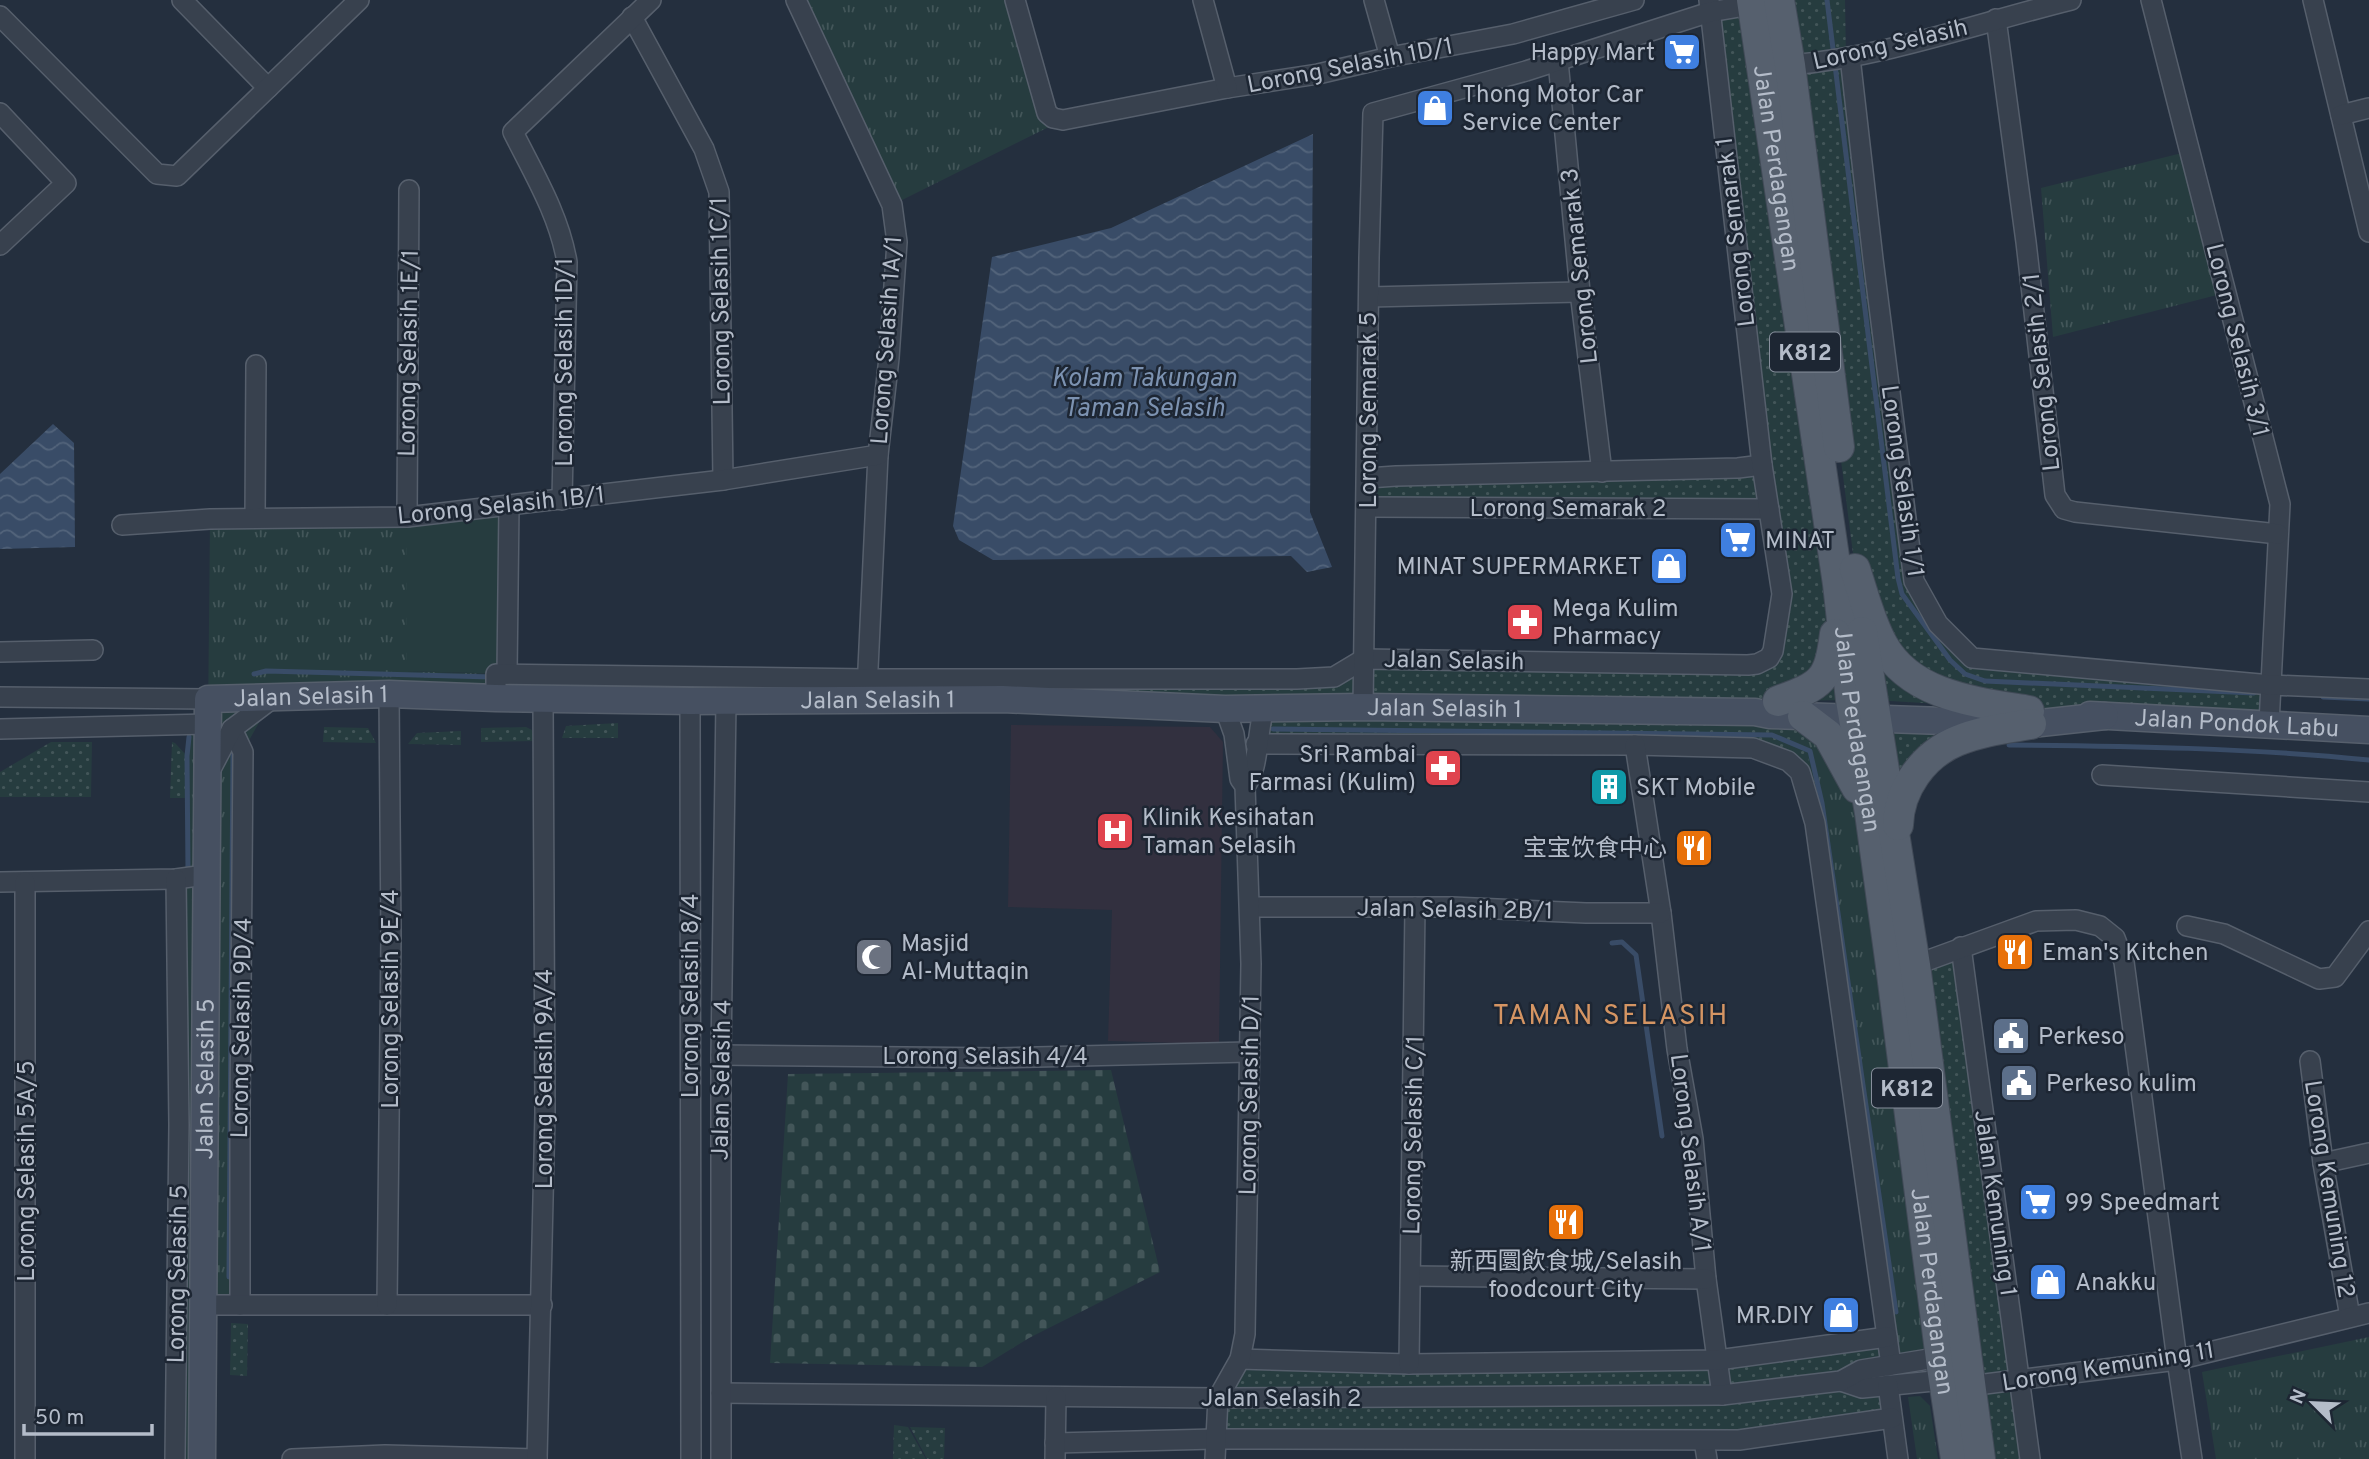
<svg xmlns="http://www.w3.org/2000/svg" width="2369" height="1459" viewBox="0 0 2369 1459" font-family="Overpass,'Noto Sans SC',sans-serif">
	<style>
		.medical { fill: #32303f }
		.grass { fill: url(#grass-dots) }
		.cemetery { fill: url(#cemetery-stones) }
		.park { fill: url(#park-tufts) }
		.pitch { fill: #263c3f }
		.water { fill: url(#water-waves) }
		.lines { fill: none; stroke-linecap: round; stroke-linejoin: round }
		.stream { stroke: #394c67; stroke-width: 5 }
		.street-casing { stroke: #565f6c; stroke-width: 22 }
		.secondary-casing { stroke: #565f6c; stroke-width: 29 }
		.primary-casing { stroke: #414a57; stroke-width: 32 }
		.street { stroke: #38414e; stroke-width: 19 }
		.secondary { stroke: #465061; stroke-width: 26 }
		.primary { stroke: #56606e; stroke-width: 30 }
		.labels { text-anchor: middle; stroke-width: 5; stroke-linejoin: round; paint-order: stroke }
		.shield { fill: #1d2633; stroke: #878f9c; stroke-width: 2 }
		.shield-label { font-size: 23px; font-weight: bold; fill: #b4bcc9 }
		.street-label { font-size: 24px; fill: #b4bcc9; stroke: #1d2633 }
		.poi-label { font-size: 24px; fill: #b4bcc9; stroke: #1d2633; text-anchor: start }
		.water-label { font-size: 26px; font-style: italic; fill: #7c92b1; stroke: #1d2633 }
		.quarter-label { font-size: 28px; letter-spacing: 2px; fill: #d59563; stroke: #1d2633 }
	</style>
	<defs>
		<pattern id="grass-dots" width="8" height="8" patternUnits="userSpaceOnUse" patternTransform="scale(1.75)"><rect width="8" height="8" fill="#263c3f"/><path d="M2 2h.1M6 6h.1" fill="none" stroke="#435659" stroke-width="1.8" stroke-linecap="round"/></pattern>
		<pattern id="cemetery-stones" width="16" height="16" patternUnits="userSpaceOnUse" patternTransform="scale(1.75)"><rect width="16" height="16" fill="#263c3f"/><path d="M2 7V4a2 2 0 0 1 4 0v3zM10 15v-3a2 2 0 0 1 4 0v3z" fill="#435659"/></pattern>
		<pattern id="park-tufts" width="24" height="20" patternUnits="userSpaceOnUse" patternTransform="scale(1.75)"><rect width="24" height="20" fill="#263c3f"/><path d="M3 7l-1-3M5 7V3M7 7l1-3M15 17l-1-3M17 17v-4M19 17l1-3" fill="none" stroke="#435659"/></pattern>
		<pattern id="water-waves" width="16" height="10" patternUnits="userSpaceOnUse" patternTransform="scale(1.75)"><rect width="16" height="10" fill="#394c67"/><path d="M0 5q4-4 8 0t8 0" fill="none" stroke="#53647b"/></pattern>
	</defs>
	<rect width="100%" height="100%" fill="#242f3e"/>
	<path class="medical" d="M1011,725L1210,727L1223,742L1219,1044L1108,1041L1112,910L1008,907Z"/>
	<g class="grass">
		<path d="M1709,0H1752L1851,700L1778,701L1803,716L1870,813L1766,752L1256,744L1264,709L867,681L1297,679L1364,659L1748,665L1776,644L1769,509L1367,506L1368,478L1762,465Z"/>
		<path d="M1779,0H1845L1846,57L1914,581L1972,658L2271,685L2269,724L1874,700L1855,569L1790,65Z"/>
		<path d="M1877,719L1980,734L1902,796Z"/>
		<path d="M618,723V738H562L566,726Z"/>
		<path d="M324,727L368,728L376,743L323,742Z"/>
		<path d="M526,727L532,730L534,741L481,742V728Z"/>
		<path d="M461,731V745L408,744L417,733Z"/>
		<path d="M51,742H92L91,797H0V772Z"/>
		<path d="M172,742L175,743L187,756V798H170Z"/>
		<path d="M1961,947L2030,1459H1980L1915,965Z"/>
		<path d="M231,1323L248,1324L247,1376L230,1375Z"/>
		<path d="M1887,1337L1891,1365L1861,1370L1888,1385L1892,1418L1739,1440L1215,1439L1240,1359L1718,1360Z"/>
		<path d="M894,1425L908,1427L926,1459H893Z"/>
		<path d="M910,1427L945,1428L944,1459H927Z"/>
	</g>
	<path class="cemetery" d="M1111,1070L1160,1272L1029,1338L982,1367L770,1363L788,1074Z"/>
	<g class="park">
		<path d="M796,0H1015L1047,113L1063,120L892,205Z"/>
		<path d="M2182,153L2217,295L2053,337L2041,188Z"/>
		<path d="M407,517V671L496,674V698H273L243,751L240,1305H202V1459H175L179,1125L176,869H187L189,737L208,724L210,519Z"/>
		<path d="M1803,716L1870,813L1942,1367L1885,1376Z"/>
		<path d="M2369,1337V1459H2216L2202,1372Z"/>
		<path d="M1920,1396L1930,1406L1938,1459H1917L1908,1397Z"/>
	</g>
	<path class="pitch" d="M509,506L507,674L407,671V517Z"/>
	<g class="water">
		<path d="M1313,134L1310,512L1332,567L1307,572L1291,556L993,560L959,540L953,526L992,257L1111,228Z"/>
		<path d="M53,424L74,443L75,547L0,549V474Z"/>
	</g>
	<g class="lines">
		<g class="stream">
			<path d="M1827,0L1898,578L1902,594L1950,660L1965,674L1985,681L2254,693"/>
			<path d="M254,674L266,671L492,677"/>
			<path d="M2323,697L2369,699"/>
			<path d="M1273,729L1772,735L1810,751L1822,803L1896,1312"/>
			<path d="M2009,745C2129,746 2249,748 2369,760"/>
			<path d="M188,870L187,756L189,737"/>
			<path d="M1612,943L1622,942L1636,955L1662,1136"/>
			<path d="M229,1277L233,755"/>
		</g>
		<defs>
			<g id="street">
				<path d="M182,0L268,88"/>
				<path d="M796,0L892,205L897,242L889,358L878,455L867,690"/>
				<path d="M1015,0L1047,113L1053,118L1063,120L1227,88L1318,74L1390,57L1513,34L1634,0"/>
				<path d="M1203,0L1227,88"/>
				<path d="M1374,0L1390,57"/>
				<path d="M2151,0L2280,504L2269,724"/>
				<path d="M2313,0L2369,232"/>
				<path d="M0,16L157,174L177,176L359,0"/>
				<path d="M632,17L704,149L719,192L723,480"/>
				<path d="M1996,19L2026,242L2055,495L2064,509L2075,512L2278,534"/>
				<path d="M1850,57L1873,259L1914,581L1938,624L1972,658L2271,685L2369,689"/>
				<path d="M1558,61L1580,292L1602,472"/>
				<path d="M1790,65C1886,57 1978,23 2071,0"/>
				<path d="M0,113L66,183L0,245"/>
				<path d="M2341,115L2369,108"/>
				<path d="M1369,297L1580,292"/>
				<path d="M1368,478L1396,476L1738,468L1762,465"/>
				<path d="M562,500L567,262C559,215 534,174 513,132L651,0"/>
				<path d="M1367,507L1769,509"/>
				<path d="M407,517L409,190"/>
				<path d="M255,518L256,365"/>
				<path d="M122,525L210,519L407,517L723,480L878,455"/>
				<path d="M0,652L93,650"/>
				<path d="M507,674L509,506"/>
				<path d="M0,697L208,699"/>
				<path d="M496,698V674L867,679H1297L1334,677L1364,659L1748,665L1757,664L1769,658L1773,651L1782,594L1762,465L1709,0"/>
				<path d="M690,701L691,1459"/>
				<path d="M1363,707L1369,258L1373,113L1526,71L1710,12L1763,3"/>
				<path d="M0,729L208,724"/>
				<path d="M232,729L243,752L240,1109V1305"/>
				<path d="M1256,744L1635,745L1753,748L1788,761L1800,772L1815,823L1891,1365"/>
				<path d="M1635,745L1661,913L1677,1049L1693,1139L1706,1279L1722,1395"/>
				<path d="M211,769L232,729L273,698"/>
				<path d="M2102,775L2369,792"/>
				<path d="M1245,786C1259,771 1257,730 1264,709"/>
				<path d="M0,882L176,879L205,875"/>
				<path d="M1250,907H1452L1586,913H1661"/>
				<path d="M2187,926L2224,934L2319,979L2335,977L2369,931"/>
				<path d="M1961,947L2030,1459"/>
				<path d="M1915,965L2036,921L2076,920L2100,926L2115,938L2124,962L2177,1360L2192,1459"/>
				<path d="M721,1055L999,1058L1249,1052"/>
				<path d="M2310,1061L2323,1163L2350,1317"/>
				<path d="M2323,1163L2369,1153"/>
				<path d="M1411,1276L1706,1279"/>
				<path d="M202,1305H542"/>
				<path d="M387,1305L391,939L389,694"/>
				<path d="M1240,1359L1409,1364L1718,1360L1887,1337"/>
				<path d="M1409,1364L1415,907"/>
				<path d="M1841,1381L1862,1388L1944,1380"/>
				<path d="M1888,1385L1898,1459"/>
				<path d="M1969,1386L2177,1360L2369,1313"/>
				<path d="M721,1393L1218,1398L1722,1395L1841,1381L1861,1370L1941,1357"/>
				<path d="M1704,1441L1707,1459"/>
				<path d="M1055,1443L1215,1439L1739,1440L1892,1418"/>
				<path d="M25,1459V882"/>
				<path d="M175,1459L179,1125L176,879"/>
				<path d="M292,1459L385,1455L537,1459"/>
				<path d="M537,1459L545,1113L543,700"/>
				<path d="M721,1459V1055L726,701"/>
				<path d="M1055,1459L1056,1397"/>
				<path d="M1215,1459L1218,1398L1240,1359L1245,1334L1251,964L1245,786L1240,779L1234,734L1225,709"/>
			</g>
			<g id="secondary">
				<path id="s1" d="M2090,715L2369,730"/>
				<path id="s2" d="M202,1459L208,699L389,694L496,698L690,701L1003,699L1225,709L1363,707L1755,712L1770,715L2031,724L2105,716"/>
			</g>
			<g id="primary">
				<path id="s3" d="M1752,0L1838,584L1851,700L1870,813L1891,966L1942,1367L1956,1459"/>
				<path d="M1779,0L1790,65L1839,447"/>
				<path d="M1855,569C1863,593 1870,622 1883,645C1911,696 1976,702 2029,711"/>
				<path d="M1862,632L1915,965L1980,1459"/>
				<path d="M1778,701C1822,685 1829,681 1835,634"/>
				<path d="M1803,716L1828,735L1857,788"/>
				<path d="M1898,825C1899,789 1923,755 1957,741C1980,731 2007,728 2031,724"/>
			</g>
		</defs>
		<use href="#street" class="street-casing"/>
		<use href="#secondary" class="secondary-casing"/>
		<use href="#primary" class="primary-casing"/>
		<use href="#street" class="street"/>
		<use href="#secondary" class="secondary"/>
		<use href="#primary" class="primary"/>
	</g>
	<defs>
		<symbol id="supermarket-square" viewBox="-11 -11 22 22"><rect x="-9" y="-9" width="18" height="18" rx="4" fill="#3f7fe0" stroke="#1d2633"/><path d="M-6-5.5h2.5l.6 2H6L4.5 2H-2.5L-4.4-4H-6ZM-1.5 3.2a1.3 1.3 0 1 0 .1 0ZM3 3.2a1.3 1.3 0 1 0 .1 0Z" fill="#fff"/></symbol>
		<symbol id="shop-square" viewBox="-11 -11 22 22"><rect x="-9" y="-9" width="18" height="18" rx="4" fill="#3f7fe0" stroke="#1d2633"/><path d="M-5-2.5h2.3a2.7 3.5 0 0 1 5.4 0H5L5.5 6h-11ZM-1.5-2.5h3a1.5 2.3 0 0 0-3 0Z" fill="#fff"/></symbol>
		<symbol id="pharmacy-square" viewBox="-11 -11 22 22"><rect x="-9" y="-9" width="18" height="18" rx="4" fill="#e0444e" stroke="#1d2633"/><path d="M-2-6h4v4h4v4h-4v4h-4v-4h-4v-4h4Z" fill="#fff"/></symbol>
		<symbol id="building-square" viewBox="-11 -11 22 22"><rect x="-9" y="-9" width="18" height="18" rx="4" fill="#0f9aa8" stroke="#1d2633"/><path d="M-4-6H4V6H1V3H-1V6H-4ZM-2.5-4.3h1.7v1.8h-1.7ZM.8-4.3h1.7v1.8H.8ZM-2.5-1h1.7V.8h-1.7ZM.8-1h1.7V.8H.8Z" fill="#fff"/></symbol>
		<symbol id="hospital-square" viewBox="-11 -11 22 22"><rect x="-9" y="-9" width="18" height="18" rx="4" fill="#e0444e" stroke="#1d2633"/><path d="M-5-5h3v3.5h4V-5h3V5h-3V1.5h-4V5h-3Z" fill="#fff"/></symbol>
		<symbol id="restaurant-square" viewBox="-11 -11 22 22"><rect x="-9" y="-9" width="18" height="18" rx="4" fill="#e8710a" stroke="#1d2633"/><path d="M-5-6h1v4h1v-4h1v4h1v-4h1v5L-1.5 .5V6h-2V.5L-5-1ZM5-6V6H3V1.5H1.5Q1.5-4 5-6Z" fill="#fff"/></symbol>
		<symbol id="mosque-square" viewBox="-11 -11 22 22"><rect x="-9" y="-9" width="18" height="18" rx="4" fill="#6b7280" stroke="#1d2633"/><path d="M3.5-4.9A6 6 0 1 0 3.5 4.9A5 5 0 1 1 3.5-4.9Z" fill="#fff"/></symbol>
		<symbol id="civic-square" viewBox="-11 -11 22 22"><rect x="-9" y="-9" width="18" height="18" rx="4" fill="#5c6f8a" stroke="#1d2633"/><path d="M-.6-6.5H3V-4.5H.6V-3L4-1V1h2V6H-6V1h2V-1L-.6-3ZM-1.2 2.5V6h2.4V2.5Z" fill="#fff"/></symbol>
	</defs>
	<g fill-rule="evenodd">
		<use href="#supermarket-square" x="1660" y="30" width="44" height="44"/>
		<use href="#shop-square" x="1413" y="86" width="44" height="44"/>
		<use href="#supermarket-square" x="1716" y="518" width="44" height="44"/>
		<use href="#shop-square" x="1647" y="544" width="44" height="44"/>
		<use href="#pharmacy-square" x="1503" y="600" width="44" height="44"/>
		<use href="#pharmacy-square" x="1421" y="746" width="44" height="44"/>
		<use href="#building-square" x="1587" y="765" width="44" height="44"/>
		<use href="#hospital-square" x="1093" y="809" width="44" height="44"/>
		<use href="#restaurant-square" x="1672" y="826" width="44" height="44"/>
		<use href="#restaurant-square" x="1993" y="930" width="44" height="44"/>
		<use href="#mosque-square" x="852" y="935" width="44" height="44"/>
		<use href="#civic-square" x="1989" y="1014" width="44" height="44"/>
		<use href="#civic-square" x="1997" y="1061" width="44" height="44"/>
		<use href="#supermarket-square" x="2016" y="1180" width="44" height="44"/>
		<use href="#restaurant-square" x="1544" y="1200" width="44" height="44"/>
		<use href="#shop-square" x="2026" y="1260" width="44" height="44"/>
		<use href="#shop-square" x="1819" y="1293" width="44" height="44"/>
	</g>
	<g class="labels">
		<g class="shield">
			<rect x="1770" y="332.5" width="70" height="39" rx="5"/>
			<rect x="1872" y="1068.5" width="70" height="39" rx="5"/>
		</g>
		<g class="shield-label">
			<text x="1805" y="360">K812</text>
			<text x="1907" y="1096">K812</text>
		</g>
		<g class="street-label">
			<text transform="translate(1890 44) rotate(-13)" y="8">Lorong Selasih</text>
			<text transform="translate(1350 65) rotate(-11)" y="8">Lorong Selasih 1D/1</text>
			<text dy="8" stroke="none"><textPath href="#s3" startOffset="170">Jalan Perdagangan</textPath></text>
			<text transform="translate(1735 232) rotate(-97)" y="8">Lorong Semarak 1</text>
			<text transform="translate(1579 266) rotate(-96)" y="8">Lorong Semarak 3</text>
			<text transform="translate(720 301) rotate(-91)" y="8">Lorong Selasih 1C/1</text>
			<text transform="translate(886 340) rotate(-86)" y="8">Lorong Selasih 1A/1</text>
			<text transform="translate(2238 340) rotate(76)" y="8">Lorong Selasih 3/1</text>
			<text transform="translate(408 353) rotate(-89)" y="8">Lorong Selasih 1E/1</text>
			<text transform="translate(564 362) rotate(-90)" y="8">Lorong Selasih 1D/1</text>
			<text transform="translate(2041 372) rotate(-96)" y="8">Lorong Selasih 2/1</text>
			<text transform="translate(1368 410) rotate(-90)" y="8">Lorong Semarak 5</text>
			<text transform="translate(1903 481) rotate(82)" y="8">Lorong Selasih 1/1</text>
			<text transform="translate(501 505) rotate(-6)" y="8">Lorong Selasih 1B/1</text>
			<text x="1568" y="516">Lorong Semarak 2</text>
			<text transform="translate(1454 660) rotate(1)" y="8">Jalan Selasih</text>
			<text dy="8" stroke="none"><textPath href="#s2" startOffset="863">Jalan Selasih 1</textPath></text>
			<text dy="8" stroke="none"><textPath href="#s2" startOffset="1430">Jalan Selasih 1</textPath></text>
			<text dy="8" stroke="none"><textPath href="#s2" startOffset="1997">Jalan Selasih 1</textPath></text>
			<text dy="8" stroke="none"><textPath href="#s1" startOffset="147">Jalan Pondok Labu</textPath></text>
			<text dy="8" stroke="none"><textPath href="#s3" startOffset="737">Jalan Perdagangan</textPath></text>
			<text transform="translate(1455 909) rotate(1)" y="8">Jalan Selasih 2B/1</text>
			<text transform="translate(690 996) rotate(-90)" y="8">Lorong Selasih 8/4</text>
			<text transform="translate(390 999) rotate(-90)" y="8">Lorong Selasih 9E/4</text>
			<text transform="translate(241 1028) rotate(-89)" y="8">Lorong Selasih 9D/4</text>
			<text x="985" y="1064">Lorong Selasih 4/4</text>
			<text dy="8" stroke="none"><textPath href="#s2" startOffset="380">Jalan Selasih 5</textPath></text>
			<text transform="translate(544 1079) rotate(-90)" y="8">Lorong Selasih 9A/4</text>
			<text transform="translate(721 1080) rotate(-89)" y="8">Jalan Selasih 4</text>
			<text transform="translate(1249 1095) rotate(-89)" y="8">Lorong Selasih D/1</text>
			<text transform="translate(1413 1135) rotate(-89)" y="8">Lorong Selasih C/1</text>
			<text transform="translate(1691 1153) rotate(83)" y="8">Lorong Selasih A/1</text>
			<text transform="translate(26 1171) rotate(-90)" y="8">Lorong Selasih 5A/5</text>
			<text transform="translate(2330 1189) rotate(81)" y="8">Lorong Kemuning 12</text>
			<text transform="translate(1996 1203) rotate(82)" y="8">Jalan Kemuning 1</text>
			<text transform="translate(177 1274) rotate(-89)" y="8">Lorong Selasih 5</text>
			<text dy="8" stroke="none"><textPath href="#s3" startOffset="1304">Jalan Perdagangan</textPath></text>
			<text transform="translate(2108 1366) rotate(-9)" y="8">Lorong Kemuning 11</text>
			<text x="1281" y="1406">Jalan Selasih 2</text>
		</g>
		<g class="poi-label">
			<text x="1655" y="60" text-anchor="end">Happy Mart</text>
			<text x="1462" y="102">Thong Motor Car<tspan x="1462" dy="28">Service Center</tspan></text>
			<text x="1765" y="548">MINAT</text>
			<text x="1642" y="574" text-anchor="end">MINAT SUPERMARKET</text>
			<text x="1552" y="616">Mega Kulim<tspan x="1552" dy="28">Pharmacy</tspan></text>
			<text x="1416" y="762" text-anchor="end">Sri Rambai<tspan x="1416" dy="28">Farmasi (Kulim)</tspan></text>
			<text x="1636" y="795">SKT Mobile</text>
			<text x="1142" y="825">Klinik Kesihatan<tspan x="1142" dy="28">Taman Selasih</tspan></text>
			<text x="1667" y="856" text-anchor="end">宝宝饮食中心</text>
			<text x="901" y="951">Masjid<tspan x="901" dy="28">Al-Muttaqin</tspan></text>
			<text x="2042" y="960">Eman's Kitchen</text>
			<text x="2038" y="1044">Perkeso</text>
			<text x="2046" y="1091">Perkeso kulim</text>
			<text x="2065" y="1210">99 Speedmart</text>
			<text x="1566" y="1269" text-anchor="middle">新西圜飲食城/Selasih<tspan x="1566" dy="28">foodcourt City</tspan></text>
			<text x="2075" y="1290">Anakku</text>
			<text x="1814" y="1323" text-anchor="end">MR.DIY</text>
		</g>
		<g class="water-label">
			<text x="1144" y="386">Kolam Takungan<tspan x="1144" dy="30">Taman Selasih</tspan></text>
		</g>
		<g class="quarter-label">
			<text x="1611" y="1024">TAMAN SELASIH</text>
		</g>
	</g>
	<g transform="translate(2313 1403) rotate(294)" stroke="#1d2633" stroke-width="5" paint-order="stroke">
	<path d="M0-5L12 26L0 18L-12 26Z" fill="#b4bcc9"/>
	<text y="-10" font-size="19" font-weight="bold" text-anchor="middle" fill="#b4bcc9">N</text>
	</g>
	<path d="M24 1424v10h128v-10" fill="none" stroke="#b4bcc9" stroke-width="3.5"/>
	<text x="35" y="1424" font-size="21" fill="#b4bcc9" stroke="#1d2633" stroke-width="5" paint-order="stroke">50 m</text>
</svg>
